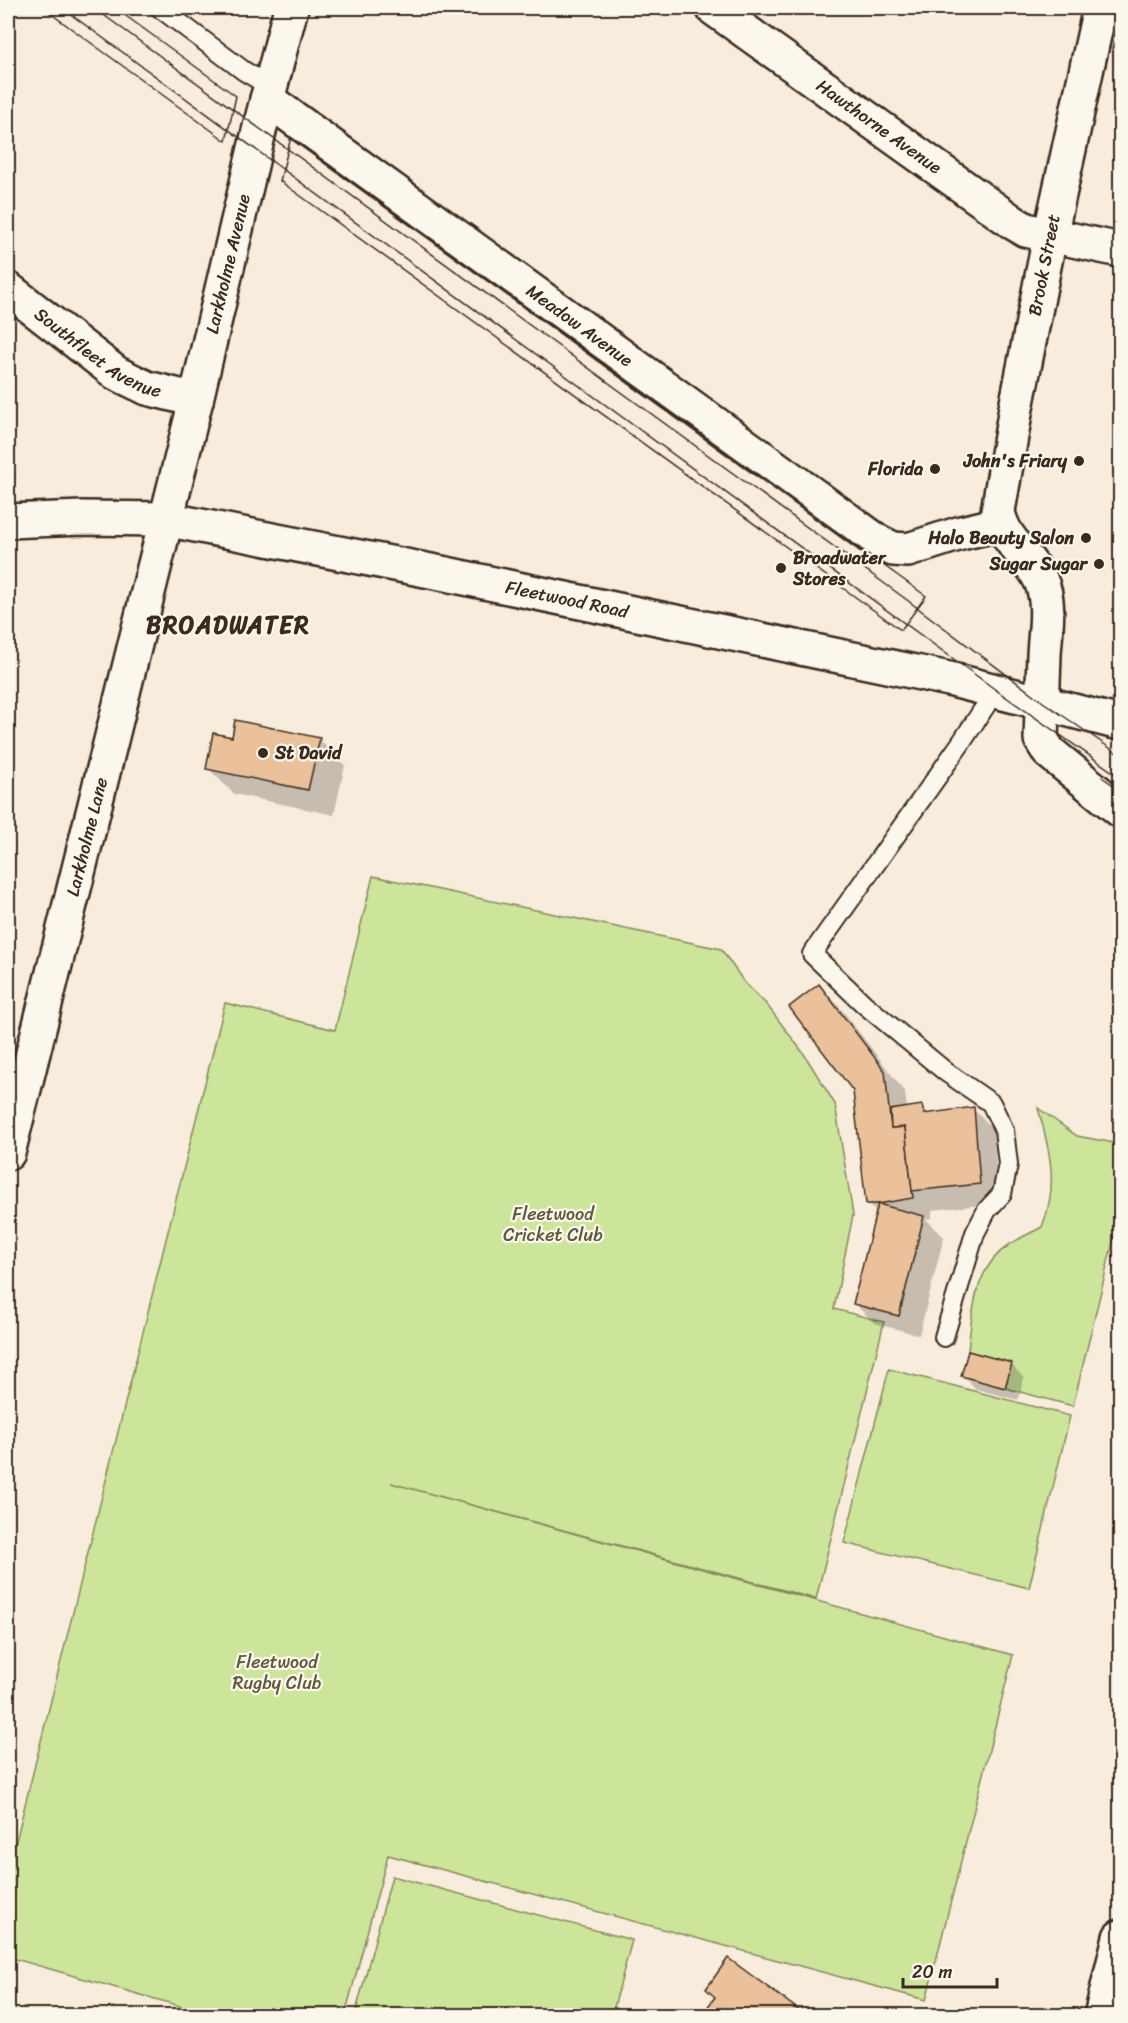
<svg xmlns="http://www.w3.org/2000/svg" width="1128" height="2023" viewBox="0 0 1128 2023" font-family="Sriracha,sans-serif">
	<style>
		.green { fill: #cde59a; stroke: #84885c; stroke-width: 1.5 }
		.shadow { fill: #0003 }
		.building { fill: #ebc19b; stroke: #3b2a1e; stroke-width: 1.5 }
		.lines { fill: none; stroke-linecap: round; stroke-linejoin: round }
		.lane-casing { stroke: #3b2a1e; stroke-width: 22 }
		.street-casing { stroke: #3b2a1e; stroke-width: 38 }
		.secondary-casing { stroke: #3b2a1e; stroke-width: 38 }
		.lane { stroke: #fbf7ec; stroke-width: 18 }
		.street { stroke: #fbf7ec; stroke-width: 33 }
		.secondary { stroke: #fbf7ec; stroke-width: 33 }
		.tram { stroke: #3b2a1e; stroke-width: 1.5 }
		.poi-dot { fill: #3b2a1e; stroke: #fbf7ec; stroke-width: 2 }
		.labels { text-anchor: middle; stroke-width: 4.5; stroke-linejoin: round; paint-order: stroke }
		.street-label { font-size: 18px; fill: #3b2a1e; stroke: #fbf7ec }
		.poi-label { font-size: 18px; font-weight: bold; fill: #3b2a1e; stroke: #fbf7ec; text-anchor: end }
		.park-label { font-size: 18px; fill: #60593d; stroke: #fbf7ec }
		.district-label { font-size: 24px; font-weight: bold; letter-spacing: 1.5px; fill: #3b2a1e; stroke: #fbf7ec }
	</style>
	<rect width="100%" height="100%" fill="#f8ecdc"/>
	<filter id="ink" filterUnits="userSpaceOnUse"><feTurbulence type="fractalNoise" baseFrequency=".0167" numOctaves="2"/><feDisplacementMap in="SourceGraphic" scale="12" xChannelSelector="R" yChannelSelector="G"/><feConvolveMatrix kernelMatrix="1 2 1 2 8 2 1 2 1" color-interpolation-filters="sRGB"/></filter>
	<g filter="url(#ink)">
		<g class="green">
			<path d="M373,876L721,949L744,982L767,1005L804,1054L835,1104L853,1215L834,1309L884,1322L816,1599L391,1483L1013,1655L926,2000L388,1855L345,2015H211L8,1957V1873L225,1003L335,1030Z"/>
			<path d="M1038,1108L1077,1136L1120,1144V1213L1073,1406L1005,1388L1011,1363L968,1351C972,1313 974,1268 1009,1245C1019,1238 1031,1233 1042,1227C1059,1184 1050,1151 1038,1108Z"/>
			<path d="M889,1369L1070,1416L1029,1588L844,1543Z"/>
			<path d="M392,1876L632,1940L612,2015H355Z"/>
		</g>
		<g class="shadow">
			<path d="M233,739H319L345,765L334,815L234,794L208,768Z"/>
			<path d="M819,986L839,1006L905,1092L907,1109L922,1107L929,1114L973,1109L993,1129L999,1203L932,1210V1218L926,1219L944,1237L919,1335L874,1323L854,1303L877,1213L867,1203L854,1090Z"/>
			<path d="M1011,1364L1024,1378L1018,1400L976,1389L963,1375Z"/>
		</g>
		<g class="building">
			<path d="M235,720L320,738L308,790L206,769L213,733L232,737Z"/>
			<path d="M819,984L885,1071L891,1128L905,1127L913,1198L878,1204H866L853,1091L789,1007Z"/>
			<path d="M922,1105L924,1114L974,1107L980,1184L912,1191L905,1127L891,1128L890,1110Z"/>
			<path d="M878,1204L924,1216L899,1316L853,1304Z"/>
			<path d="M968,1351L1012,1363L1005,1388L961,1376Z"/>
			<path d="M728,1958L807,2016H701L715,1997L706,1989Z"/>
		</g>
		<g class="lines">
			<defs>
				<g id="lane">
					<path d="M160,8L244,71L271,87"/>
					<path d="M944,1337L975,1233L987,1210L1002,1194L1008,1164L1004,1130L991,1103L946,1072L864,1004L812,954L961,743L996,690"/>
				</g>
				<g id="street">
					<path id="s1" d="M713,8L1014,223L1026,230L1120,250"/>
					<path d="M1100,8L1050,236L1016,408L998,511C1003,542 1029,554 1041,581C1051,604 1045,631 1044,655C1043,683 1042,711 1041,739L1049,752L1120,810"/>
					<path id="s2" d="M267,99L877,541L893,549L908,550L961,533L1000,524"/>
					<path id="s3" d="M8,289L116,373L147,388L196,400"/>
					<path id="s4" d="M8,1153L196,400L260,127L291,8"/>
					<path d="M1101,2016L1120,1937"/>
				</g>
				<g id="secondary">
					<path id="s5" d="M8,521L82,518L165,519L446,574L949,679L1120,723"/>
				</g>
			</defs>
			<use href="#lane" class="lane-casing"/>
			<use href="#street" class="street-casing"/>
			<use href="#secondary" class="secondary-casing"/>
			<use href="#lane" class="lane"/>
			<use href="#street" class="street"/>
			<use href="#secondary" class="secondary"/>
			<g class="tram">
				<path d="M43,8L226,141L236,96L115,8"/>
				<path d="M62,8L996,690L1120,777"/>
				<path d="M94,8L903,597L1043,702L1120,755"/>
				<path d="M291,137L926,596L901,630L280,181Z"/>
				<path d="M1102,777L1120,790"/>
			</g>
		</g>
	</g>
	<g class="poi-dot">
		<circle cx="1079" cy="461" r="6"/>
		<circle cx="935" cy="469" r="6"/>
		<circle cx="1086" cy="538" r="6"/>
		<circle cx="1099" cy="564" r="6"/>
		<circle cx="781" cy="568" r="6"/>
		<circle cx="263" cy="753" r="6"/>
	</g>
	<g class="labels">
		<g class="street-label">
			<text dy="6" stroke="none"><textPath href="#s1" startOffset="204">Hawthorne Avenue</textPath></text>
			<text dy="6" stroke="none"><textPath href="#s4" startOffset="916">Larkholme Avenue</textPath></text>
			<text transform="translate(1044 265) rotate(-79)" y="6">Brook Street</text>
			<text dy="6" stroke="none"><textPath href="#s2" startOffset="386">Meadow Avenue</textPath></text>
			<text dy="6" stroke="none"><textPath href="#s3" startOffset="111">Southfleet Avenue</textPath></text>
			<text dy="6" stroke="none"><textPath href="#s5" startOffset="567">Fleetwood Road</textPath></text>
			<text dy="6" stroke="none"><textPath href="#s4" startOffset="326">Larkholme Lane</textPath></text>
		</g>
		<g class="poi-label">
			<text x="1067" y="467">John's Friary</text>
			<text x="923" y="475">Florida</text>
			<text x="1074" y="544">Halo Beauty Salon</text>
			<text x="793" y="564" text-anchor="start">Broadwater<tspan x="793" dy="21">Stores</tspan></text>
			<text x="1087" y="570">Sugar Sugar</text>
			<text x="275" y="759" text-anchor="start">St David</text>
		</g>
		<g class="park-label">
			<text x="553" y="1220">Fleetwood<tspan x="553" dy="21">Cricket Club</tspan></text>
			<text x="277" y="1668">Fleetwood<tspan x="277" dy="21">Rugby Club</tspan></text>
		</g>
		<g class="district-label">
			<text x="228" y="633">BROADWATER</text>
		</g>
	</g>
	<rect width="1128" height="2023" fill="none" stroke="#fbf7ec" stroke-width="30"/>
	<rect x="15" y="15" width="1098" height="1993" fill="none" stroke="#3b2a1e" stroke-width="2" filter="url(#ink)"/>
	<path d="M903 1978v9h94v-9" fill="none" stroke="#3b2a1e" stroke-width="3"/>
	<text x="912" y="1978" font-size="18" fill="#3b2a1e" stroke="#fbf7ec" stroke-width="4.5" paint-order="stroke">20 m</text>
</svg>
